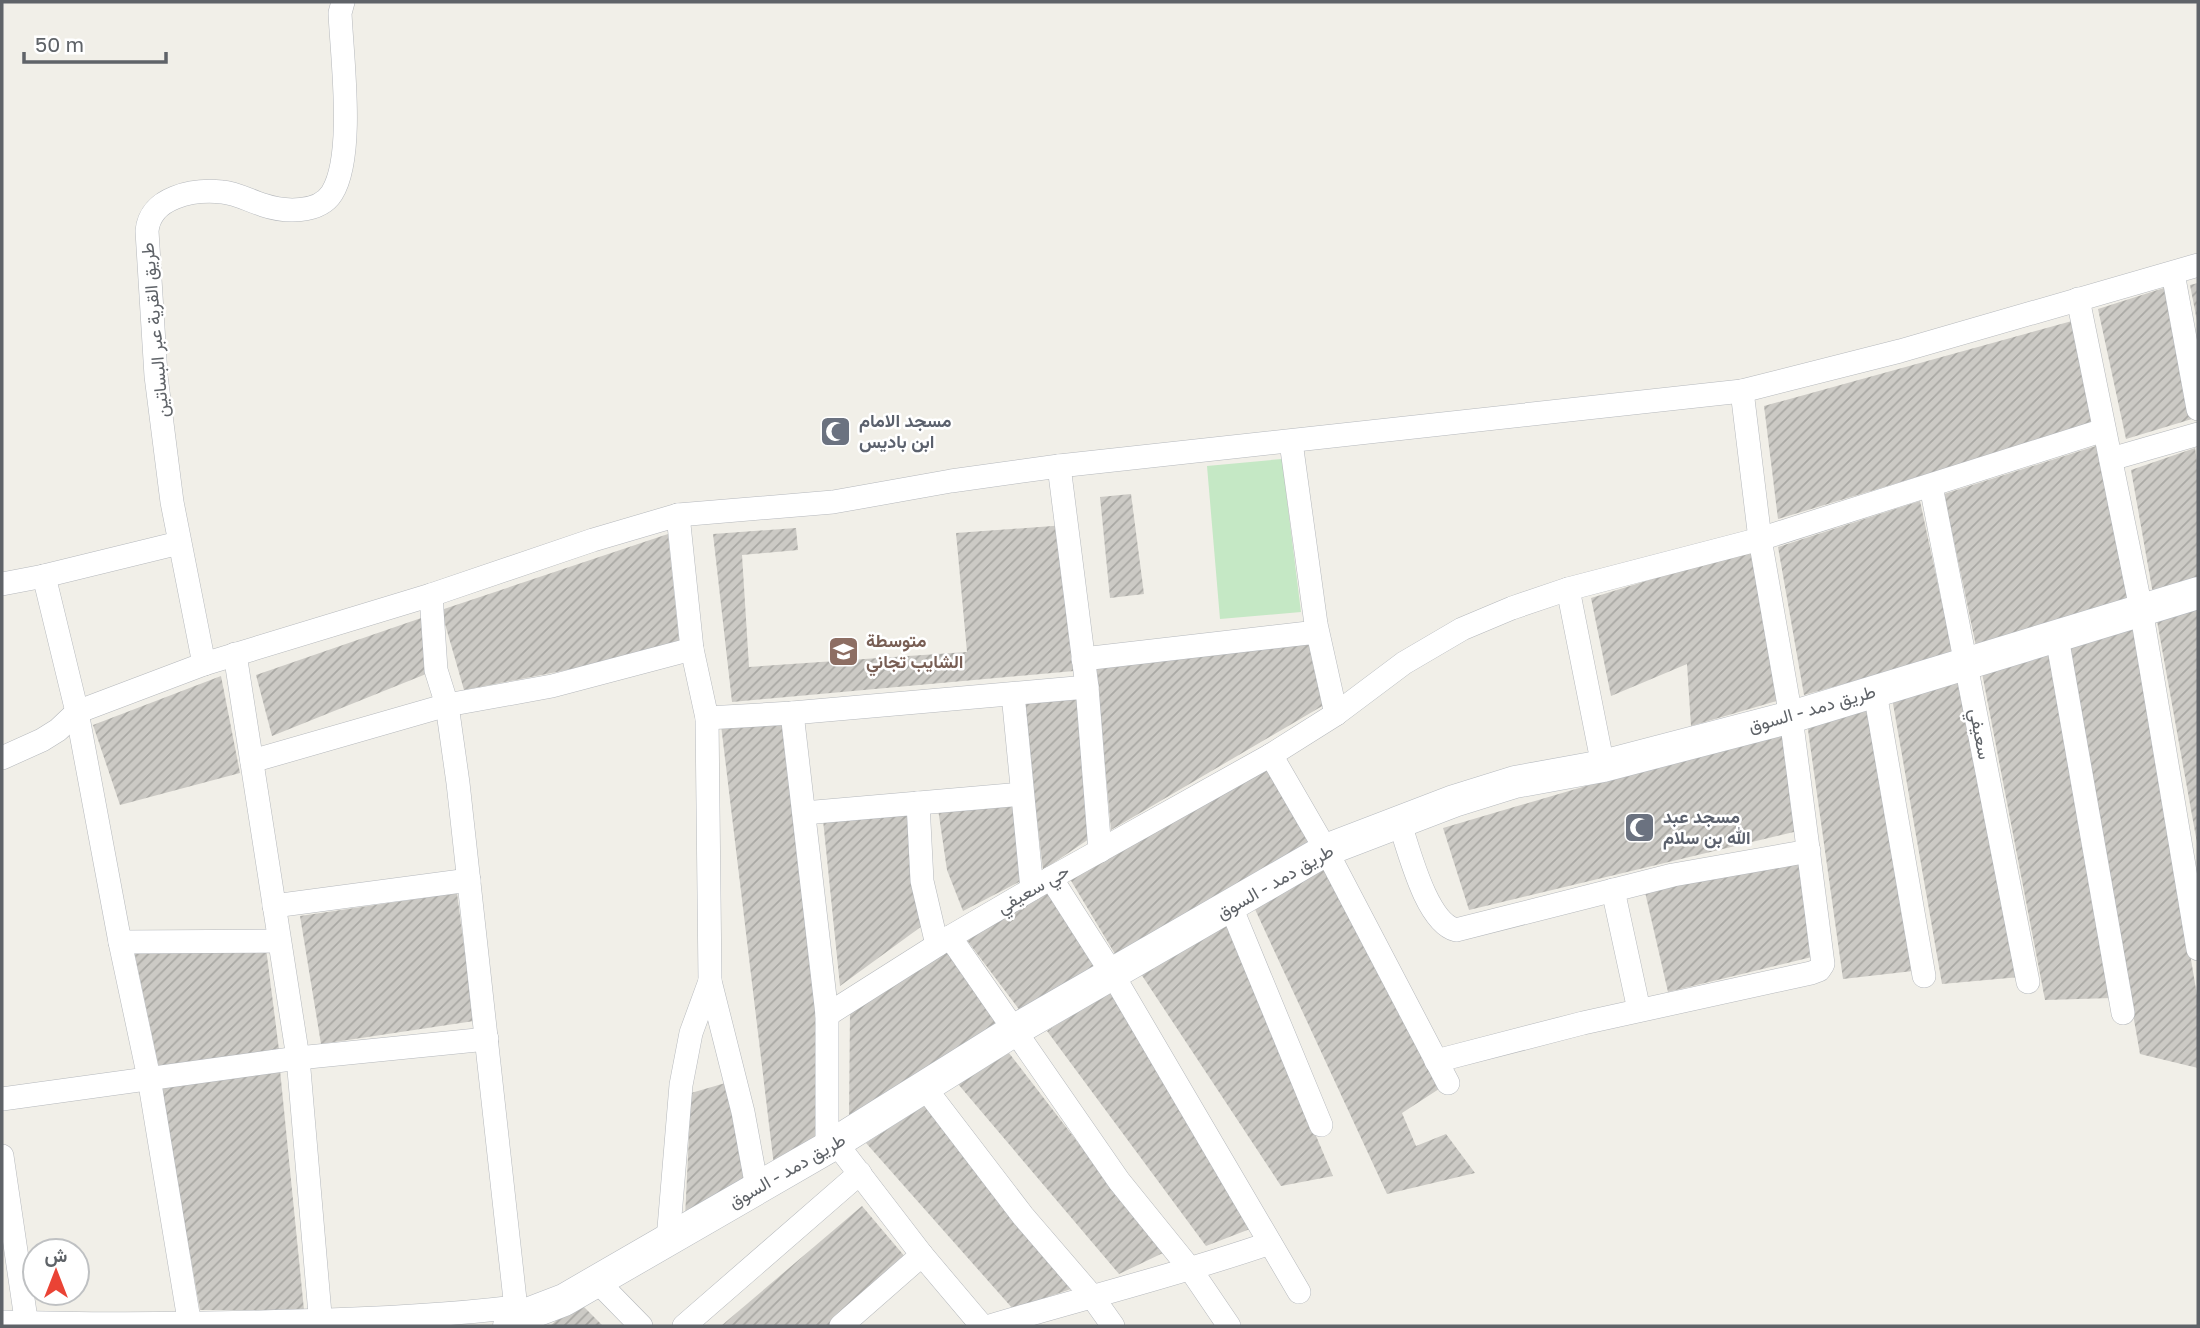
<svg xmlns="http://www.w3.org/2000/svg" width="2200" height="1328" viewBox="0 0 2200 1328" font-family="'Golos Text',Vazirmatn,sans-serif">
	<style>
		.park { fill: #c5e8c5 }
		.building { fill: url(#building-hatch) }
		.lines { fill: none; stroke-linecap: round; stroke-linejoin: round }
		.street-casing { stroke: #b5b8bc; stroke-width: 24 }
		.secondary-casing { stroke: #b6babf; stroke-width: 33 }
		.street { stroke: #fff; stroke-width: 23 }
		.secondary { stroke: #fff; stroke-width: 32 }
		.labels { text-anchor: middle; stroke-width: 5; stroke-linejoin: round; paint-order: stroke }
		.street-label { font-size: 18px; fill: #5f6368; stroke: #fff }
		.worship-label { font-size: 18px; font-weight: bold; fill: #5b616d; stroke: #fff; text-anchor: start }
		.education-label { font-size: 18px; font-weight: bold; fill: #785e54; stroke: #fff; text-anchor: start }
	</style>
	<defs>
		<pattern id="building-hatch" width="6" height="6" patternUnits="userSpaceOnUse" patternTransform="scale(1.75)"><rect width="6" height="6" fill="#cccac5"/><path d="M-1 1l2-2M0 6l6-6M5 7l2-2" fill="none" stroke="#a9a8a4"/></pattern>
	</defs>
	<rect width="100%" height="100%" fill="#f1efe8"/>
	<path class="park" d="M1282,459L1301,612L1220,619L1207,466Z"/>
	<g class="building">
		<path d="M2198,283V321H2197L2190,285Z"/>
		<path d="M2167,287L2192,419L2126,439L2098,309Z"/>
		<path d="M2072,321L2093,424L1778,519L1764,406Z"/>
		<path d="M2099,445L2131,598L1976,646L1944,494Z"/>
		<path d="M2195,448L2198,469V582L2153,594L2131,470Z"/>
		<path d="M1131,494L1144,594L1110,598L1100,497Z"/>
		<path d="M1920,501L1953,654L1804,695L1778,547Z"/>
		<path d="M1066,525L1085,670L732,702L713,534L796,528L798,550L742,555L749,667L967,652L956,533Z"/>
		<path d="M668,534L680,648L464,690L441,610Z"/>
		<path d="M1756,547L1783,699L1691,726L1687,664L1611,696L1591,598Z"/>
		<path d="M2198,609V843H2197L2157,621Z"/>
		<path d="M427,616L436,670L272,736L256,675Z"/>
		<path d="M2135,628L2198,1001V1068L2140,1054L2069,649Z"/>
		<path d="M1312,642L1324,705L1111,830L1096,666Z"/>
		<path d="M2049,652L2112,998L2045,1000L1982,673Z"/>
		<path d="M221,676L240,773L120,805L93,725Z"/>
		<path d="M1959,679L2020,977L1942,984L1892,698Z"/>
		<path d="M1079,697L1092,837L1043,870L1023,702Z"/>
		<path d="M1869,707L1913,971L1843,979L1807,723Z"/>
		<path d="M785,713L816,1014L818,1136L774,1166L721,725Z"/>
		<path d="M1783,728L1798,831L1469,910L1443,828Z"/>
		<path d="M1266,767L1312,841L1118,959L1070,879Z"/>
		<path d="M1016,802L1023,880L963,911L947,870L938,809Z"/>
		<path d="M911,812L922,926L840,986L823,820Z"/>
		<path d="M1799,860L1816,956L1668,992L1645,892Z"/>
		<path d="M1321,864L1439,1089L1402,1113L1416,1146L1446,1134L1475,1173L1387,1194L1253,905Z"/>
		<path d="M1049,890L1099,972L1024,1016L966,939Z"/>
		<path d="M457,893L474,1021L321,1044L300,916Z"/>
		<path d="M1226,923L1333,1176L1281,1186L1141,974Z"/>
		<path d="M266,948L279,1050L159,1068L134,951Z"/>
		<path d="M949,949L1001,1029L849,1121L850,1010Z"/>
		<path d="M1111,990L1250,1229L1206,1246L1047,1031Z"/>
		<path d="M1009,1053L1163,1253L1119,1274L958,1084Z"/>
		<path d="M280,1070L304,1310H200L160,1085Z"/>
		<path d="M729,1082L749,1181L685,1218L691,1093Z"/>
		<path d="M927,1104L1071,1289L1013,1309L866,1143Z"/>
		<path d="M862,1206L917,1271L853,1326H721Z"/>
		<path d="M578,1301L603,1326H550Z"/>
	</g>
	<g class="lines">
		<defs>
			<g id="street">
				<path d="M2173,273L2198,409"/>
				<path d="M2078,299L2141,609L2198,949"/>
				<path d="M1291,442L1316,624L1336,714"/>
				<path d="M2111,459L2198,434"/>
				<path d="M1059,466L1087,687L1100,851"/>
				<path d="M1931,486L2028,982"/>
				<path d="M678,515L692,649L707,718L710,981L743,1112L757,1188"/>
				<path d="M44,576L77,712L120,942L149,1078L190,1326"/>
				<path d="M2,584L44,576L179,543"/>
				<path d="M1568,589L1603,766"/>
				<path d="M431,595L436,670L447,705L458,783L517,1318"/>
				<path d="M2057,637L2123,1013"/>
				<path d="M235,654L298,1058L321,1326"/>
				<path d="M1083,659L1317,632"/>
				<path d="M204,664L172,502L156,376L147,231C150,197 193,189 222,192C236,193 250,201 263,205C284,212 319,214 332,193C355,156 342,58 340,13L343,2"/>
				<path d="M1875,692L1924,976"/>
				<path d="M1013,694L1032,889"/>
				<path d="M792,713L827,1015V1148"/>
				<path d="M707,718L792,713L1087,687"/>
				<path d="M1271,755L1326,850L1448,1083"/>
				<path d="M2,758L42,740L58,730L77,712L204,664L431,595L593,540L678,515L833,502L951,481L1059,466L1742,391L1900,351L2198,265"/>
				<path d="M252,761L447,705L552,686L692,649"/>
				<path d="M918,803L922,881L937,945"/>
				<path d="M804,813L1022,794"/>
				<path d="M1399,821C1409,850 1426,922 1456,930L1673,875L1809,851"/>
				<path d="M1051,878L1113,975L1299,1292"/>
				<path d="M1613,890L1639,1010"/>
				<path d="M274,906L469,880"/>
				<path d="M1231,907L1321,1125"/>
				<path d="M950,937L1119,1181L1191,1270L1229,1326"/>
				<path d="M120,942L279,941"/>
				<path d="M827,1015L950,937L1051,878L1271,755L1336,714L1404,663L1462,629L1512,608L1568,589L1760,539L2104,430"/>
				<path d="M1436,1061L1583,1023L1811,973L1819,970L1823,964L1791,717L1760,539L1742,391"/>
				<path d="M925,1088L1023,1216L1091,1295L1113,1326"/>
				<path d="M2,1099L298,1058L487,1039"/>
				<path d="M836,1143L922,1255L982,1326"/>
				<path d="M2,1156L27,1326"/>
				<path d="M668,1240L681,1085L691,1033L710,981"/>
				<path d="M597,1281L641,1326"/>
				<path d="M2,1322C100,1325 198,1324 296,1321C370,1319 443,1316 515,1307"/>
				<path d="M684,1326L860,1173"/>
				<path d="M841,1326L922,1255"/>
				<path d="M990,1326C1083,1298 1178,1275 1270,1243"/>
			</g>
			<path id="secondary" d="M509,1326L517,1318L564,1300L827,1148L1015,1030L1326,850L1454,801L1515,782L1603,766L1791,717L2198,593"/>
		</defs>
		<use href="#street" class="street-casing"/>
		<use href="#secondary" class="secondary-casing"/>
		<use href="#street" class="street"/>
		<use href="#secondary" class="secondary"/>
	</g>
	<defs>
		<symbol id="mosque-square" viewBox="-11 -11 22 22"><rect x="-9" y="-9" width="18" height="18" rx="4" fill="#6b7280" stroke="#fff"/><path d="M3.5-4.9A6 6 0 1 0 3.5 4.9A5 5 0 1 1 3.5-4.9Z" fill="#fff"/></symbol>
		<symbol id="school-square" viewBox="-11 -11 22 22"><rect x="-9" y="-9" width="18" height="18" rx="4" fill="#8d6e63" stroke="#fff"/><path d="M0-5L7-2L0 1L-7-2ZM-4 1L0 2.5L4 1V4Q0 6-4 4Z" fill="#fff"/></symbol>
	</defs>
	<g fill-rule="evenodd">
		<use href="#mosque-square" x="818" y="414" width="35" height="35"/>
		<use href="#school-square" x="826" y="634" width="35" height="35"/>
		<use href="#mosque-square" x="1622" y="810" width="35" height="35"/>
	</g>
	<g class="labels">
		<g class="street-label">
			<text transform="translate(155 330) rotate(-95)" y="6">طريق القرية عبر البساتين</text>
			<text transform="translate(1812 709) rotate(-16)" y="6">طريق دمد - السوق</text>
			<text transform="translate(1980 734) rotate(79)" y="6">سعيفي</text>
			<text transform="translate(1275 882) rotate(-30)" y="6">طريق دمد - السوق</text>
			<text transform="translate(1033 889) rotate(-30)" y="6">حي سعيفي</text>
			<text transform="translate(787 1171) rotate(-30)" y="6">طريق دمد - السوق</text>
		</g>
		<g class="worship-label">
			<text x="859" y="427">مسجد الامام<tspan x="859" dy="21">ابن باديس</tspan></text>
			<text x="1663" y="823">مسجد عبد<tspan x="1663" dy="21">الله بن سلام</tspan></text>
		</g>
		<g class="education-label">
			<text x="866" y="647">متوسطة<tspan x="866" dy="21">الشايب تجاني</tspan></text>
		</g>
	</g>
	<rect width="2200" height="1328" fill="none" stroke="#5f6368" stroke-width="7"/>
	<g transform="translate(56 1272)"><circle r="33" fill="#ffffff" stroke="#bfc1c3" stroke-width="2"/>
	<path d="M0-5L12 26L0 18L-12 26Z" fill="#ea4335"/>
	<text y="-10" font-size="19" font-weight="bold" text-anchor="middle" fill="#5f6368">ش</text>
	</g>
	<path d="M24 52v10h142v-10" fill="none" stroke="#5f6368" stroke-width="3.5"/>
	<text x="35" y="52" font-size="21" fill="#5f6368" stroke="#ffffff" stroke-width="5" paint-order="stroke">50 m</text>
</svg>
